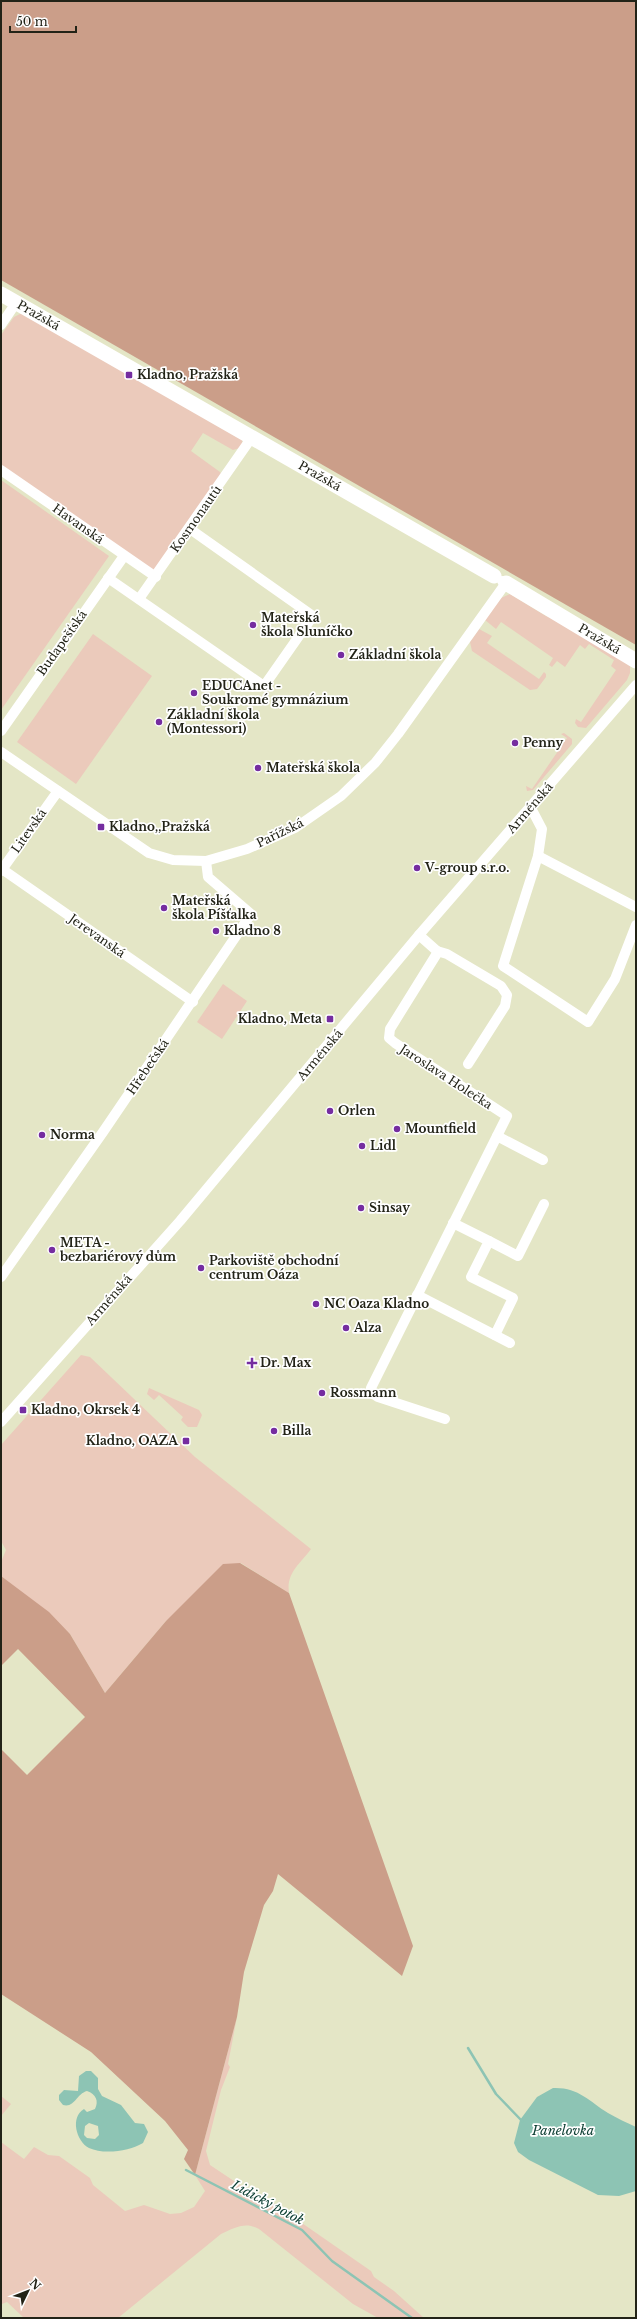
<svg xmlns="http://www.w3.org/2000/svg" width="637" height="2319" viewBox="0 0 637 2319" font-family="'Libre Baskerville',serif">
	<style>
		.green { fill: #ebcabb }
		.forest { fill: #cb9e89 }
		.water { fill: #8dc4b4; fill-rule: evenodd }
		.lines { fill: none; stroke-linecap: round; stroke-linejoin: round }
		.stream { stroke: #8dc4b4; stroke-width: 2.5 }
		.street { stroke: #fff; stroke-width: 10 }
		.secondary { stroke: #fff; stroke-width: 15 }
		.poi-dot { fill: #752da0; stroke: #fff; stroke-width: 1.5 }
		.labels { text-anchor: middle; stroke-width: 3.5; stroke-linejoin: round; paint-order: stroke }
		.street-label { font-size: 12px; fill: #222317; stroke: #fff }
		.poi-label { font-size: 12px; font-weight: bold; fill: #222317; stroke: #fff; text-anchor: start }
		.water-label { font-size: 13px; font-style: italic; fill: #0f4035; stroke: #fff }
	</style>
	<rect width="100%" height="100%" fill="#e4e6c6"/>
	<g class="green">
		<path d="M20,314H25L242,440L243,447L233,450L203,433L191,451L220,472L222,476L163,564L153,570L1,467V335L14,317Z"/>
		<path d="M1,480L109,556L1,710Z"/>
		<path d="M510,594L546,616L564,621L630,666V673L627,680L586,728L578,727L575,723L576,719L581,722L616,670L611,666L614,660L589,644L585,649L580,645L565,667L557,661L552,667L549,665L553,658L501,622L496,629L485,620L501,598Z"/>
		<path d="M479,629L492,636L487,643L539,679L544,672L546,674V677L537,689L530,690L472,651L470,642Z"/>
		<path d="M93,634L152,676L76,784L17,742Z"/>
		<path d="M564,733L572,739V744L533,790L527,791L526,786L532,789L567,738L561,734Z"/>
		<path d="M223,984L247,1001L222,1039L197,1022Z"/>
		<path d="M81,1355L90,1357L195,1457L311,1549C300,1564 286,1573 289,1593L241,1563L166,1621L105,1693L70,1634L1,1576V1562L6,1550L1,1541V1445Z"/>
		<path d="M149,1388L199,1410L202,1415L197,1427H188L181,1420L183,1417L159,1395L154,1400L147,1394Z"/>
		<path d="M237,2017L228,2064L230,2067L221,2090L206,2151L210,2165L240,2185L273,2203L371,2271L374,2277L394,2291L424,2318H378L353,2304L259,2229C245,2221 234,2228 221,2234L118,2318H24L7,2302L2,2304L1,2142L24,2159L34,2147L48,2155L59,2156L90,2178L93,2185L125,2211L144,2205L170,2214L181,2213L194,2207L205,2191L195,2175Z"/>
		<path d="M1,2096L11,2104L1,2116Z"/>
	</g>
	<g class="forest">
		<path d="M1,1H636V645L1,280Z"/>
		<path d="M240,1563L289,1593L413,1946L402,1976L278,1874L273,1891L264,1905L244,1972L237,2017L195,2175L184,2159L188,2150L165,2121L91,2052L1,1994V1749L27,1775L85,1717L18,1649L1,1666V1576L49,1612L70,1634L105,1693L166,1621L223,1564Z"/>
	</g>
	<g class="water">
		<path d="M86,2071H91L98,2078V2089L102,2096L121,2105L135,2123L144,2124L148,2132L143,2143C130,2151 104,2155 89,2148C76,2141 70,2117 84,2109L87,2112L95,2109C99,2101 96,2094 87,2091C76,2094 75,2108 63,2105L59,2100V2095L64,2090L78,2091L79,2076ZM89,2123L98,2126L99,2135L95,2139L87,2138L84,2135L85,2126Z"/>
		<path d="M553,2088C578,2087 589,2101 608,2113C617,2118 627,2123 636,2127V2191L619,2196L598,2195L529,2160L518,2152L514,2143L520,2120L537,2097Z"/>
	</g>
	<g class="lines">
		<g class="stream">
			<path d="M468,2048L496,2094L522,2121"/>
			<path d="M186,2170L302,2230L332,2261L412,2318"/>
		</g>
		<g class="street">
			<path d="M1,325L16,303"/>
			<path d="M1,470L156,577"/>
			<path d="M108,578L264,686L313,616L190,529"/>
			<path d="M139,599L252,437"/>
			<path d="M1,731L124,556"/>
			<path d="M1,752L149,853L173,860L206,861L247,849L295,828L341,796L375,763L398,734L506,583L502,581"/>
			<path d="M531,808L542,829L538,856L503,966L588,1022L615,979L636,925"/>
			<path d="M538,856L636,907"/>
			<path d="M2,869L193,1002"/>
			<path d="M1,871L58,791"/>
			<path d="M419,935L437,951L436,955L390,1029L389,1038L395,1043L507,1116L371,1388L372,1393L378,1397L445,1419"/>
			<path d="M437,951L447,954L501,986L507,995L505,1006L468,1064"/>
			<path d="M497,1136L543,1160"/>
			<path d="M453,1223L489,1241L471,1277L513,1298L495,1335"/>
			<path d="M489,1241L518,1256L544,1204"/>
			<path d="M1,1277L103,1132L251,914L208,877L206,861"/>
			<path d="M417,1295L510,1343"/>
			<path d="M1,1422L180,1221L419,935L636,685"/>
		</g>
		<g class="secondary">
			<path id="s1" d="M1,294L494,576"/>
			<path id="s2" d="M506,583L636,661"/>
		</g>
	</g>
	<g class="poi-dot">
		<rect x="125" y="371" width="8" height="8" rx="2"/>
		<circle cx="253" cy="625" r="4"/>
		<circle cx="341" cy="655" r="4"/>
		<circle cx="194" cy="693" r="4"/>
		<circle cx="159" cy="722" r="4"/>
		<circle cx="515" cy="743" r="4"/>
		<circle cx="258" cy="768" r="4"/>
		<rect x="97" y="823" width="8" height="8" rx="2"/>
		<circle cx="417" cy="868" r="4"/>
		<circle cx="164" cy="908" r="4"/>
		<circle cx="216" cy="931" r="4"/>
		<rect x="326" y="1015" width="8" height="8" rx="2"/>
		<circle cx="330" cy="1111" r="4"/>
		<circle cx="397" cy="1129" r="4"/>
		<circle cx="42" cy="1135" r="4"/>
		<circle cx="362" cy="1146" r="4"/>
		<circle cx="361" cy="1208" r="4"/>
		<circle cx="52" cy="1250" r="4"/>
		<circle cx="201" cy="1268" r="4"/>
		<circle cx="316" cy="1304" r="4"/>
		<circle cx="346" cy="1328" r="4"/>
		<path d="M250 1357h4v4h4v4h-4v4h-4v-4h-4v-4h4z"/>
		<circle cx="322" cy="1393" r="4"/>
		<rect x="19" y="1406" width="8" height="8" rx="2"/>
		<circle cx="274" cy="1431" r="4"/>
		<rect x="182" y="1437" width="8" height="8" rx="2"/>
	</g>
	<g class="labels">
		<g class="street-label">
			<text dy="4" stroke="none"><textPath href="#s1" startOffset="43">Pražská</textPath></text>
			<text dy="4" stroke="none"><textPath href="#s1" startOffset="367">Pražská</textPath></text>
			<text transform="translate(196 519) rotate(-55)" y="4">Kosmonautů</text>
			<text transform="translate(78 524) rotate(35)" y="4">Havanská</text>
			<text dy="4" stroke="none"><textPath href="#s2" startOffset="109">Pražská</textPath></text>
			<text transform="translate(62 643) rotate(-55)" y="4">Budapešťská</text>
			<text transform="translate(530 808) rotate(-49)" y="4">Arménská</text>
			<text transform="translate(29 831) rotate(-55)" y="4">Litevská</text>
			<text transform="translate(280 833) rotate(-26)" y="4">Pařížská</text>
			<text transform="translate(97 936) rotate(35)" y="4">Jerevanská</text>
			<text transform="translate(320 1055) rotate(-50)" y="4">Arménská</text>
			<text transform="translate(148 1067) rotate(-56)" y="4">Hřebečská</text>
			<text transform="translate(446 1077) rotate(33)" y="4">Jaroslava Holečka</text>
			<text transform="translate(109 1300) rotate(-49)" y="4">Arménská</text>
		</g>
		<g class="poi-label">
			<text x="137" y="379">Kladno, Pražská</text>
			<text x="261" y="622">Mateřská<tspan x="261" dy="14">škola Sluníčko</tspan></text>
			<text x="349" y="659">Základní škola</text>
			<text x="202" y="690">EDUCAnet -<tspan x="202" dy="14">Soukromé gymnázium</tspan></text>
			<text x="167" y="719">Základní škola<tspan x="167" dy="14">(Montessori)</tspan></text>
			<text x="523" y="747">Penny</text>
			<text x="266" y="772">Mateřská škola</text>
			<text x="109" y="831">Kladno,,Pražská</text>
			<text x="425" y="872">V-group s.r.o.</text>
			<text x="172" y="905">Mateřská<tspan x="172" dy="14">škola Píšťalka</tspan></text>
			<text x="224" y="935">Kladno 8</text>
			<text x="322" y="1023" text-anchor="end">Kladno, Meta</text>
			<text x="338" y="1115">Orlen</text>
			<text x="405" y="1133">Mountfield</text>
			<text x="50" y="1139">Norma</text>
			<text x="370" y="1150">Lidl</text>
			<text x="369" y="1212">Sinsay</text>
			<text x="60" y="1247">META -<tspan x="60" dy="14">bezbariérový dům</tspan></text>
			<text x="209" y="1265">Parkoviště obchodní<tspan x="209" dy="14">centrum Oáza</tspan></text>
			<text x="324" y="1308">NC Oaza Kladno</text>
			<text x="354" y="1332">Alza</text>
			<text x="260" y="1367">Dr. Max</text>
			<text x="330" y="1397">Rossmann</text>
			<text x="31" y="1414">Kladno, Okrsek 4</text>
			<text x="282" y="1435">Billa</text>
			<text x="178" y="1445" text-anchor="end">Kladno, OAZA</text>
		</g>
		<g class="water-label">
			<text x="563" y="2135">Panelovka</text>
			<text transform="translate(268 2202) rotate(28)" y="5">Lidický potok</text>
		</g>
	</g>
	<rect width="637" height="2319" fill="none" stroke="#222317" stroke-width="4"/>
	<g transform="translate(28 2291) rotate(47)" stroke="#ffffff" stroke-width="3" paint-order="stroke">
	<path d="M0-3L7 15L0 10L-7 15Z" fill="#222317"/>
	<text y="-6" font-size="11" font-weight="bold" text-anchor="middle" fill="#222317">N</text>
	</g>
	<path d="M10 26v6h66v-6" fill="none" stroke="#222317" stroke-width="2"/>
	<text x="16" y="26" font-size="12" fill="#222317" stroke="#ffffff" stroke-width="3" paint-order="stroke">50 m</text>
</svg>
